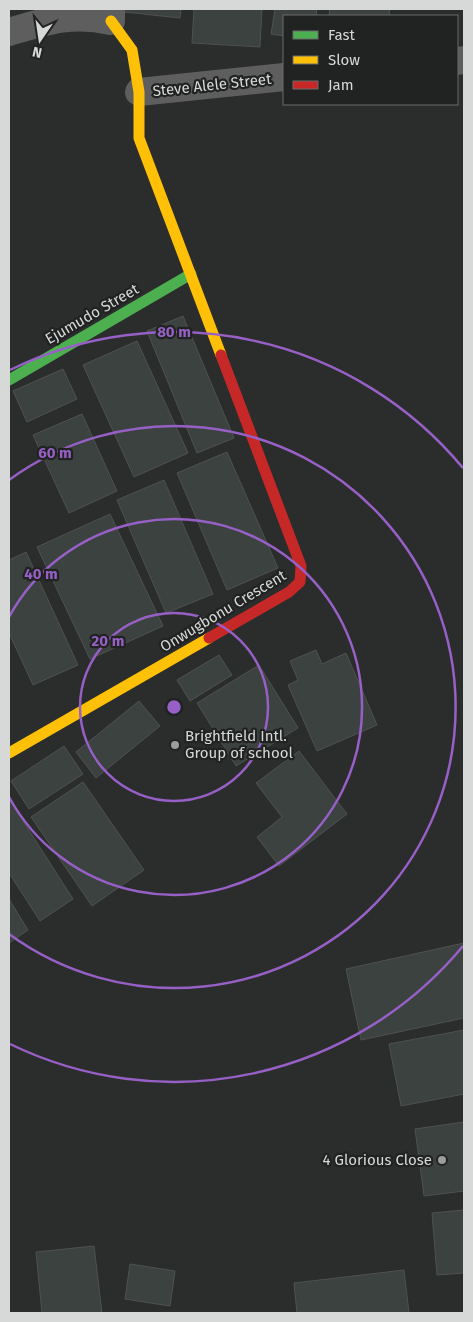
<svg xmlns="http://www.w3.org/2000/svg" width="473" height="1322" viewBox="0 0 473 1322" font-family="'Fira Sans',sans-serif">
	<style>
		.building { fill: #3b4240; stroke: #505151 }
		.lines { fill: none; stroke-linecap: round; stroke-linejoin: round }
		.street { stroke: #5d5e5d; stroke-width: 28 }
		.fast { stroke: #4caf50; stroke-width: 11 }
		.slow { stroke: #ffc107; stroke-width: 11 }
		.jam { stroke: #c62828; stroke-width: 11 }
		.ring { fill: none; stroke: #9760c6; stroke-width: 2.5 }
		.poi-dot { fill: #9b9c9c; stroke: #212322; stroke-width: 2 }
		.labels { text-anchor: middle; stroke-width: 4.5; stroke-linejoin: round; paint-order: stroke }
		.street-label { font-size: 15px; fill: #d7d9d8; stroke: #212322 }
		.poi-label { font-size: 15px; fill: #d7d9d8; stroke: #212322; text-anchor: start }
		.centre { fill: #9760c6; stroke: #212322; stroke-width: 2.5 }
		.ring-label { font-size: 15px; text-anchor: middle; font-weight: bold; fill: #9760c6; stroke: #212322; stroke-width: 4.5; stroke-linejoin: round; paint-order: stroke }
	</style>
	<rect width="100%" height="100%" fill="#2b2c2c"/>
	<g class="building">
		<path d="M124,9H181L180,18L124,12Z"/>
		<path d="M194,9H262L260,47L192,43Z"/>
		<path d="M275,9H317L316,16H284V36L271,34Z"/>
		<path d="M330,9H390L389,16H329Z"/>
		<path d="M183,316L234,438L197,453L147,331Z"/>
		<path d="M137,341L188,453L134,477L83,365Z"/>
		<path d="M63,369L77,399L27,422L13,391Z"/>
		<path d="M82,414L117,491L69,513L33,435Z"/>
		<path d="M227,452L278,568L227,590L177,473Z"/>
		<path d="M164,480L213,594L166,613L117,500Z"/>
		<path d="M110,514L163,626L90,659L37,547Z"/>
		<path d="M26,552L78,665L33,685L9,633V560Z"/>
		<path d="M316,650L322,664L346,653L377,725L317,751L288,685L298,680L290,661Z"/>
		<path d="M219,655L232,675L190,701L177,680Z"/>
		<path d="M259,665L298,728L236,766L197,703Z"/>
		<path d="M139,701L160,726L96,778L76,752Z"/>
		<path d="M64,746L83,774L29,809L11,781Z"/>
		<path d="M299,751L347,814L279,866L257,837L282,817L256,783Z"/>
		<path d="M83,782L144,870L92,906L31,817Z"/>
		<path d="M9,799L73,899L40,921L9,873Z"/>
		<path d="M9,899L28,930L9,943Z"/>
		<path d="M464,943V1018L361,1040L346,969Z"/>
		<path d="M464,1030V1094L401,1106L389,1044Z"/>
		<path d="M464,1122V1191L424,1196L415,1129Z"/>
		<path d="M464,1210V1273L437,1275L432,1213Z"/>
		<path d="M94,1246L102,1313H42L36,1252Z"/>
		<path d="M130,1264L175,1271L170,1306L125,1299Z"/>
		<path d="M404,1270L409,1313H297L294,1283Z"/>
	</g>
	<g class="lines">
		<g class="street">
			<path d="M9,32C46,21 72,12 111,21V9"/>
			<path d="M457,61L464,60"/>
			<path d="M139,92L284,77"/>
		</g>
		<path class="fast" d="M9,380L191,274"/>
		<g class="slow">
			<path d="M111,21L132,50L139,92V138L221,355"/>
			<path d="M9,753L209,638"/>
		</g>
		<path class="jam" d="M209,638L289,592L300,582L301,566L221,355"/>
	</g>
	<g class="ring">
		<circle cx="174" cy="707" r="94"/>
		<path d="M9 617A188 188 0 1 1 9 797"/>
		<path d="M9 480A281 281 0 1 1 9 934"/>
		<path d="M463 946A375 375 0 0 1 10 1044M10 370A375 375 0 0 1 463 468"/>
	</g>
	<g class="poi-dot">
		<circle cx="175" cy="745" r="5"/>
		<circle cx="442" cy="1160" r="5"/>
	</g>
	<g class="labels">
		<g class="street-label">
			<text transform="translate(212 85) rotate(-6)" y="5">Steve Alele Street</text>
			<text transform="translate(92 314) rotate(-30)" y="5">Ejumudo Street</text>
			<text transform="translate(223 611) rotate(-31)" y="5">Onwugbonu Crescent</text>
		</g>
		<g class="poi-label">
			<text x="185" y="741">Brightfield Intl.<tspan x="185" dy="17">Group of school</tspan></text>
			<text x="432" y="1165" text-anchor="end">4 Glorious Close</text>
		</g>
	</g>
	<circle cx="174" cy="707" r="8" class="centre"/>
	<g class="ring-label">
		<text x="174" y="337">80 m</text>
		<text x="55" y="458">60 m</text>
		<text x="41" y="579">40 m</text>
		<text x="108" y="646">20 m</text>
	</g>
	<rect width="473" height="1322" fill="none" stroke="#d7d9d8" stroke-width="20"/>
	<rect x="283" y="15" width="175" height="90" fill="#212322" stroke="#6a6c6b"/>
	<rect x="293" y="31" width="25" height="8" fill="#4caf50" stroke="#6a6c6b"/>
	<text x="328" y="40" font-size="15" fill="#d7d9d8">Fast</text>
	<rect x="293" y="56" width="25" height="8" fill="#ffc107" stroke="#6a6c6b"/>
	<text x="328" y="65" font-size="15" fill="#d7d9d8">Slow</text>
	<rect x="293" y="81" width="25" height="8" fill="#c62828" stroke="#6a6c6b"/>
	<text x="328" y="90" font-size="15" fill="#d7d9d8">Jam</text>
	<g transform="translate(40 40) rotate(193)" stroke="#212322" stroke-width="4" paint-order="stroke">
	<path d="M0-4L9 19L0 12L-9 19Z" fill="#d7d9d8"/>
	<text y="-8" font-size="14" font-weight="bold" text-anchor="middle" fill="#d7d9d8">N</text>
	</g>
</svg>
